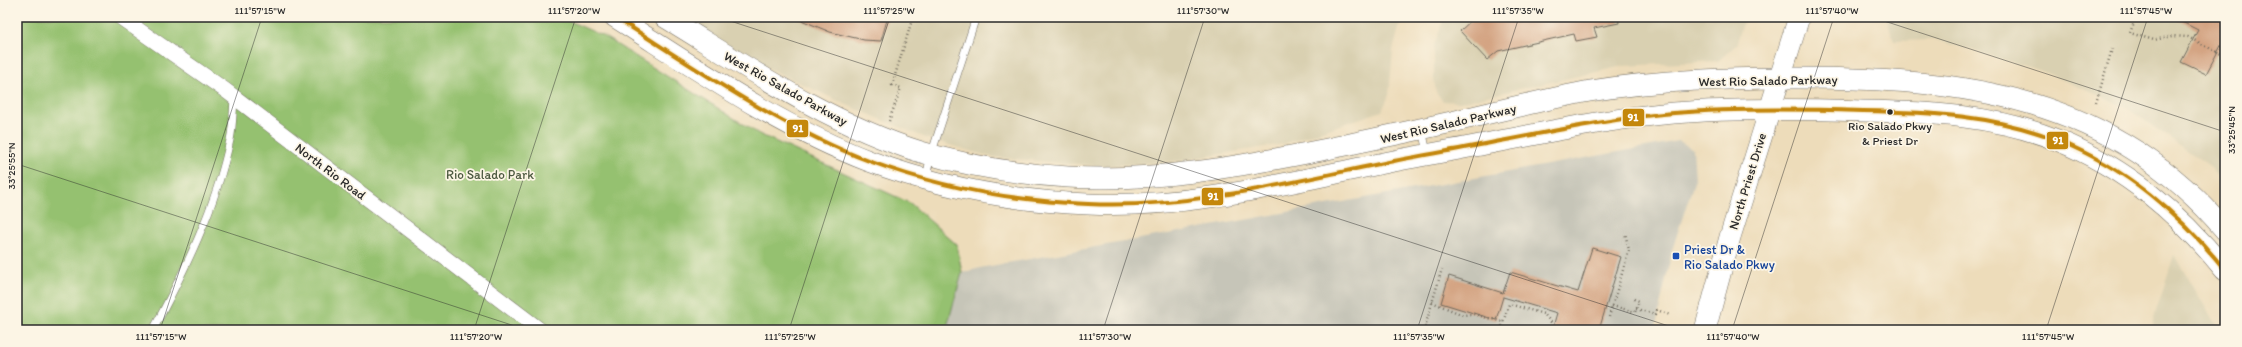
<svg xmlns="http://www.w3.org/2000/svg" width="2242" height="347" viewBox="0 0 2242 347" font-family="Itim,sans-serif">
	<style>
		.built { fill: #d9d0b1 }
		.industrial { fill: #c6c5b8 }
		.green { fill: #95c16f; stroke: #60764d }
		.building { fill: #d4a483 }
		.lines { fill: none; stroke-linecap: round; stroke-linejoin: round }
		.service-casing { stroke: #6f695d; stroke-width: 8 }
		.minor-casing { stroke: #6f695d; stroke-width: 16 }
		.secondary-casing { stroke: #6f695d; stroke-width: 22 }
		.path { stroke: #6f695d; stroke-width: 2.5; stroke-dasharray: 1 3; stroke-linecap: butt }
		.service { stroke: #fff; stroke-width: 7 }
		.minor { stroke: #fff; stroke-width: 15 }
		.secondary { stroke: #fff; stroke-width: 21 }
		.bus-1-casing { stroke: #fcf5e5; stroke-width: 7 }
		.bus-1 { stroke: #c4870b; stroke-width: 4 }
		.ticks { fill: none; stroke: #2b2b2b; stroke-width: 1; stroke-opacity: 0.45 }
		.bus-dot { fill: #2b2b2b; stroke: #fcf5e5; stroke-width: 1.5 }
		.transit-dot { fill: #1a4fb4; stroke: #fcf5e5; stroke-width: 1.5 }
		.labels { text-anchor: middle; stroke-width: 3.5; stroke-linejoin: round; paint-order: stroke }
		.bus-label { font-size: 12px; fill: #2b2b2b; stroke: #fcf5e5 }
		.street-label { font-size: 13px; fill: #2b2b2b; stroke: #fcf5e5 }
		.park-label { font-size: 13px; fill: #4b583f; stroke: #fcf5e5 }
		.transit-label { font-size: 13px; fill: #164399; stroke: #fcf5e5; text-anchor: start }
		.line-badge { stroke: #fcf5e5; stroke-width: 1.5 }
		.badge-label { font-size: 11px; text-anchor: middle; font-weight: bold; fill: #fff }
		.neatline { fill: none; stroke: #2b2b2b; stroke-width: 1.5 }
		.ticks-label { font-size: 10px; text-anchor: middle; fill: #2b2b2b }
	</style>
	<rect width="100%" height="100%" fill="#fcf5e5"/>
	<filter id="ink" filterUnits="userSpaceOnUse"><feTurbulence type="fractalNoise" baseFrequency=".025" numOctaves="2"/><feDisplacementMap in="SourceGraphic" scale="8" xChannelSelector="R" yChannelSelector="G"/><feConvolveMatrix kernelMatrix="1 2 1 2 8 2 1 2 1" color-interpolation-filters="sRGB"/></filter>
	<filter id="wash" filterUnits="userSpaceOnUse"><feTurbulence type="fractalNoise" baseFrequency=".012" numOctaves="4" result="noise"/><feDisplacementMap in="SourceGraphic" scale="16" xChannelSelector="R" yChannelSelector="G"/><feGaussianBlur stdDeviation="0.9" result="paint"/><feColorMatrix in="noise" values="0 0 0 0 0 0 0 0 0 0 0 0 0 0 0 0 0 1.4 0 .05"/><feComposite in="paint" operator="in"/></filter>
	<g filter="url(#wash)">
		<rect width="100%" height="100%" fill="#eddcba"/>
		<g class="built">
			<path d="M682,17H1402L1393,50L1389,95L1382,111L1283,144L1178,161L1102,166L991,157L926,138L847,105L751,60Z"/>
			<path d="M1444,17H1745L1736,45L1718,61L1623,66L1460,102L1443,101L1436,92L1434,79V46Z"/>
			<path d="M1886,17H2225V183L2211,167L2124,106L2039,70L1936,40L1894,41Z"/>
			<path d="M2174,255L2219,330H2150Z"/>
		</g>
		<path class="industrial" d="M1679,141L1693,149L1695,179L1672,250L1655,330H946L962,273L980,268Z"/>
		<path class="green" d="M17,17H560L603,36L759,134L910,203L957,245L962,273L946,330H17Z"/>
		<g id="blocks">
			<g class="building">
				<path d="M794,17H888L881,41L864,40L830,32Z"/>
				<path d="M1475,17H1618L1619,23L1594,28L1597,37L1576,41L1574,34L1498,51L1487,60L1460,31Z"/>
				<path d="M2172,17H2225V38L2206,74L2181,62L2198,30Z"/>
				<path d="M1592,248L1621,257L1599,330H1552L1557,313L1503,297L1496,320L1441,303L1449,276L1503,293L1510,272L1578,292Z"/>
			</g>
		</g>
	</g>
	<g filter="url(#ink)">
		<use href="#blocks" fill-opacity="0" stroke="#6f695d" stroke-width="1"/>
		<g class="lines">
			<defs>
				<g id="service">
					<path d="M1422,129L1427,153"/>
					<path d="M926,177L931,155L976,17"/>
					<path d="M153,330C185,270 216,207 230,140C233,127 233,112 234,98"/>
				</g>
				<path id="minor" d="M120,17L225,90L540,330"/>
				<g id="secondary">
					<path d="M615,17C697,69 778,126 869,161C938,187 1015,201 1088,204C1192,209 1293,181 1394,161C1428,154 1462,149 1495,142C1555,131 1613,118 1674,113C1736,108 1800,109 1863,111C1928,112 1995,115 2057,140C2126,168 2179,213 2225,270"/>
					<path d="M665,17C747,67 828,123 921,152C968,166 1019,174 1068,177C1155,182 1237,167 1322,150C1368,140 1414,131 1460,120C1503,110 1546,99 1590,91C1658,80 1727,78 1796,78C1961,78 2112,95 2225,230"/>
					<path d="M1705,330L1730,237L1799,17"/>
				</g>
			</defs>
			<use href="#service" class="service-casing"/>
			<use href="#minor" class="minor-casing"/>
			<use href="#secondary" class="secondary-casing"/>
			<g class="path">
				<path d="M2136,17L2130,33L2154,40L2173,36L2188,37L2225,56"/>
				<path d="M2096,103L2112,49"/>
				<path d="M889,121L901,88L892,85L913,17"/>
				<path d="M1432,302L1463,315L1473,314L1503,322L1509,304L1544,314L1555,327"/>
				<path d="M1612,306L1635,312L1639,301L1634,299"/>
				<path d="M1636,309L1656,314L1657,310L1670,315"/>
				<path d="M1609,317L1629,250L1625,233"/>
				<path d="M1425,327L1442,269"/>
				<path d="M1501,330L1503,322"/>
			</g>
			<use href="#service" class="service"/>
			<use href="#minor" class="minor"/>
			<use href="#secondary" class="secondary"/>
			<defs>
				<path id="bus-1" d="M615,17C697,69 778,126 869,161C938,187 1015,201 1088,204C1192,209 1293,181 1394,161C1428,154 1462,149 1495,142C1555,131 1613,118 1674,113C1736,108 1800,109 1863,111C1928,112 1995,115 2057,140C2126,168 2179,213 2225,270"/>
			</defs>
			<use href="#bus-1" class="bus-1-casing"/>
			<use href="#bus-1" class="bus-1"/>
		</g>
	</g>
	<path class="ticks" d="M718,17L1681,330M1872,17L2225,132M17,164L527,330M160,330L262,17M474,330L576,17M789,330L890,17M1103,330L1205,17M1417,330L1519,17M1732,330L1834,17M2046,330L2148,17"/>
	<circle class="bus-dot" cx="1890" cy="112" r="3.5"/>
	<rect class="transit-dot" x="1672" y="252" width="8" height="8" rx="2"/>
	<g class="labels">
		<g class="bus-label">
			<text x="1890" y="130">Rio Salado Pkwy<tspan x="1890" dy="15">&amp; Priest Dr</tspan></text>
		</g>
		<g class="street-label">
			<text transform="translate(1768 80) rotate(-1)" y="5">West Rio Salado Parkway</text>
			<text transform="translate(786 88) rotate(29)" y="5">West Rio Salado Parkway</text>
			<text transform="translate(1448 123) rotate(-13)" y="5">West Rio Salado Parkway</text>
			<text transform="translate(331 171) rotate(37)" y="5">North Rio Road</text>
			<text transform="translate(1747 181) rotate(-73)" y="5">North Priest Drive</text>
		</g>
		<g class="park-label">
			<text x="490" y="179">Rio Salado Park</text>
		</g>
		<g class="transit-label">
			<text x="1684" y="254">Priest Dr &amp;<tspan x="1684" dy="15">Rio Salado Pkwy</tspan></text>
		</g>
	</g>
	<g class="line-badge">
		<rect x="1622" y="108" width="23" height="19" rx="4" fill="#c4870b"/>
		<rect x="786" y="119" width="23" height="19" rx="4" fill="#c4870b"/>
		<rect x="2046" y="131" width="23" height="19" rx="4" fill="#c4870b"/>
		<rect x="1201" y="187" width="23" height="19" rx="4" fill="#c4870b"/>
	</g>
	<g class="badge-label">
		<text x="1633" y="121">91</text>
		<text x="798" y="132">91</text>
		<text x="2058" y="144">91</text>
		<text x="1213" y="200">91</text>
	</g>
	<rect width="2242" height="347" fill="none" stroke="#fcf5e5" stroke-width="44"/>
	<rect x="22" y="22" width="2198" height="303" class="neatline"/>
	<g class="ticks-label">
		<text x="260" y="14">111°57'15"W</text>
		<text x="574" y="14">111°57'20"W</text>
		<text x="889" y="14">111°57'25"W</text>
		<text x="1203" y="14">111°57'30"W</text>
		<text x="1518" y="14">111°57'35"W</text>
		<text x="1832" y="14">111°57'40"W</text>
		<text x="2146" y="14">111°57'45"W</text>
		<text transform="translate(2231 130) rotate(-90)" y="4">33°25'45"N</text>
		<text transform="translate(11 166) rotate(-90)" y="4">33°25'55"N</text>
		<text x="161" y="340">111°57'15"W</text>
		<text x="476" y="340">111°57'20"W</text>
		<text x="790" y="340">111°57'25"W</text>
		<text x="1105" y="340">111°57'30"W</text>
		<text x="1419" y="340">111°57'35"W</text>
		<text x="1733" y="340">111°57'40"W</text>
		<text x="2048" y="340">111°57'45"W</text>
	</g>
</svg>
